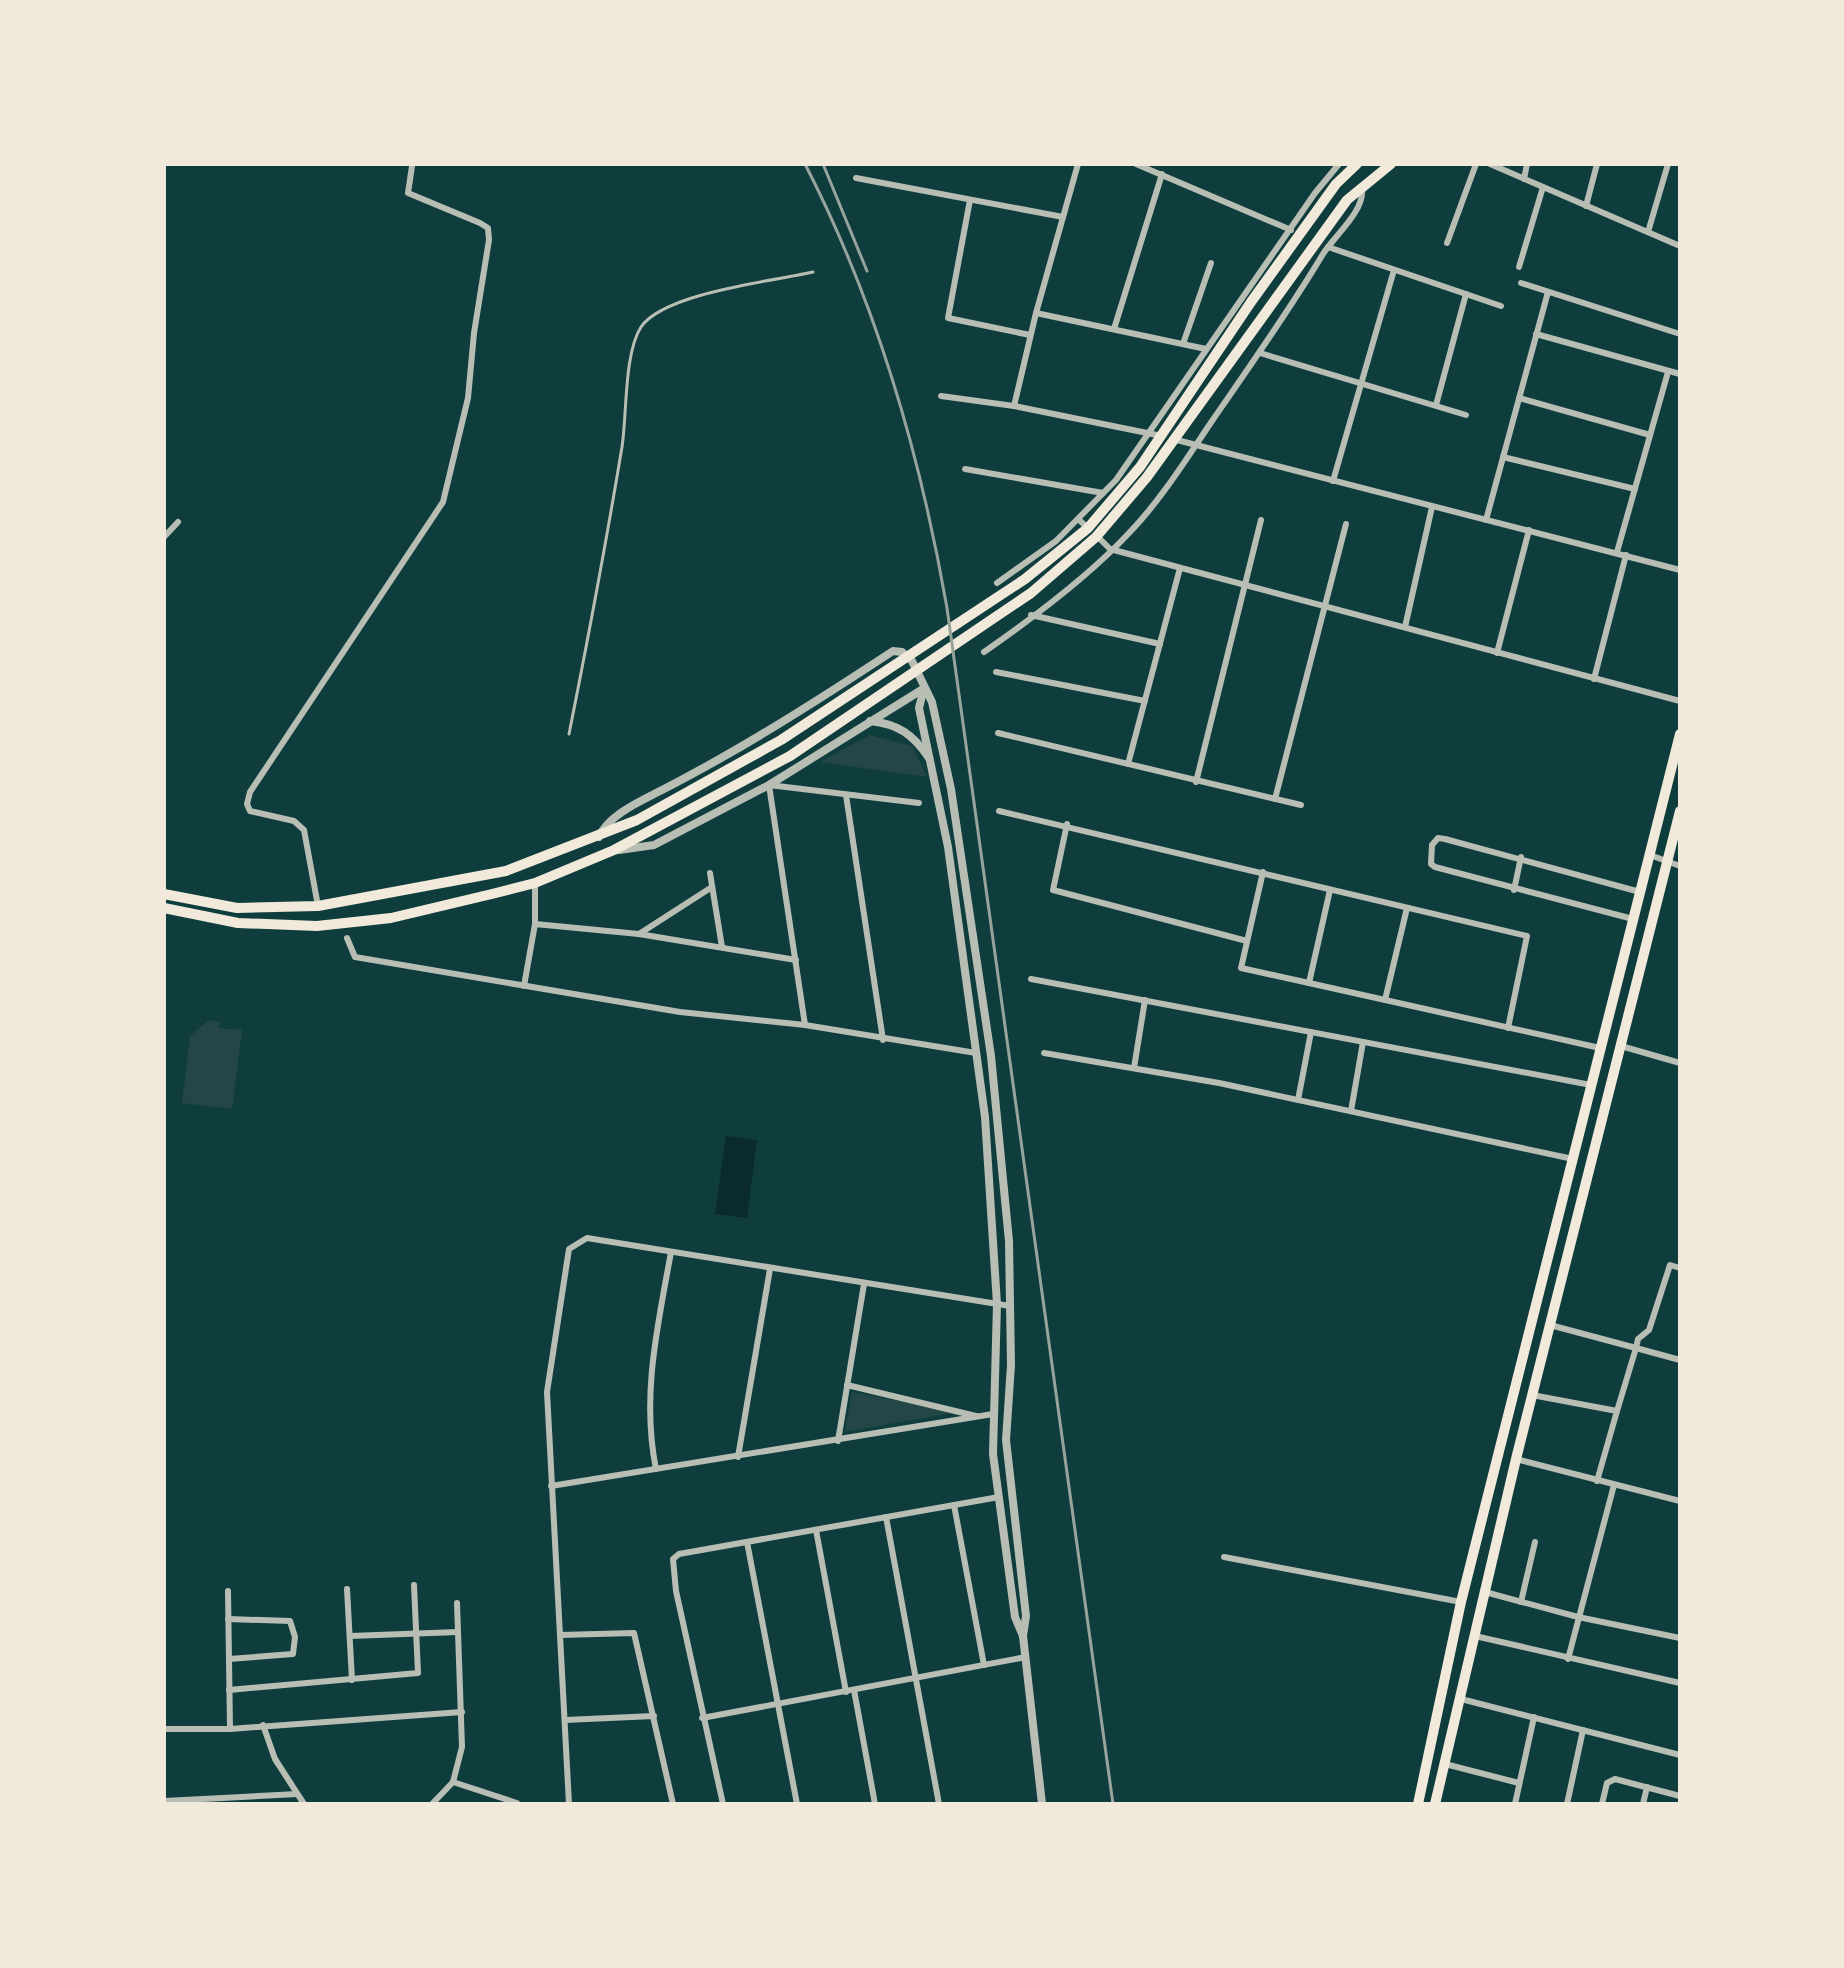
<svg xmlns="http://www.w3.org/2000/svg" width="1844" height="1968" viewBox="0 0 1844 1968" font-family="Roboto,sans-serif">
	<style>
		.green { fill: #244646 }
		.water { fill: #0a2a2b }
		.lines { fill: none; stroke-linecap: round; stroke-linejoin: round }
		.service { stroke: #b8beb3; stroke-width: 3 }
		.minor { stroke: #b8beb3; stroke-width: 6 }
		.tertiary { stroke: #b8beb3; stroke-width: 8 }
		.primary { stroke: #f1e9da; stroke-width: 10 }
		.rail { stroke: #97a49c; stroke-width: 3 }
	</style>
	<rect width="100%" height="100%" fill="#0f3d3e"/>
	<g class="green">
		<path d="M870,735L912,746L927,777L820,762Z"/>
		<path d="M209,1020L219,1022V1028L242,1030L232,1109L182,1103L190,1036Z"/>
		<path d="M852,1392L957,1412L845,1432Z"/>
	</g>
	<path class="water" d="M726,1136L757,1140L747,1218L715,1214Z"/>
	<g class="lines">
		<path class="service" d="M569,734C588,639 606,543 622,447C627,415 624,353 641,327C664,293 773,281 813,272"/>
		<g class="minor">
			<path d="M1136,164L1291,230"/>
			<path d="M1490,164L1680,246"/>
			<path d="M856,178L1063,217"/>
			<path d="M1524,179L1527,164"/>
			<path d="M970,200L948,318L1030,335"/>
			<path d="M1586,206L1597,164"/>
			<path d="M1648,232L1668,164"/>
			<path d="M1447,243L1476,164"/>
			<path d="M1328,247L1501,306"/>
			<path d="M1519,267L1543,187"/>
			<path d="M1521,283L1680,334"/>
			<path d="M1036,313L1206,349"/>
			<path d="M1114,329L1162,174"/>
			<path d="M1536,334L1680,374"/>
			<path d="M1183,344L1211,263"/>
			<path d="M1260,353L1466,415"/>
			<path d="M941,396L1014,406L1162,436"/>
			<path d="M1519,398L1650,435"/>
			<path d="M1436,405L1466,294"/>
			<path d="M1014,406L1036,313L1078,164"/>
			<path d="M1173,439L1680,570"/>
			<path d="M1503,457L1635,489"/>
			<path d="M965,469L1103,493"/>
			<path d="M1333,481L1394,270"/>
			<path d="M1078,519L1088,528"/>
			<path d="M1486,520L1548,292"/>
			<path d="M1097,536L1110,549L1680,701"/>
			<path d="M164,537L178,522"/>
			<path d="M1617,552L1668,372"/>
			<path d="M997,583L1056,541L1116,480L1315,193L1339,164"/>
			<path d="M1031,615L1160,644"/>
			<path d="M1405,627L1432,507"/>
			<path d="M984,652C1030,620 1091,574 1129,533C1161,500 1187,458 1212,421C1250,366 1289,311 1323,254C1335,235 1365,211 1362,188"/>
			<path d="M1497,653L1529,530"/>
			<path d="M996,672L1145,701"/>
			<path d="M1594,679L1626,555"/>
			<path d="M998,733L1301,805"/>
			<path d="M1128,764L1180,568"/>
			<path d="M1196,782L1261,520"/>
			<path d="M846,795L883,1040"/>
			<path d="M1275,799L1346,524"/>
			<path d="M999,811L1527,936L1508,1028"/>
			<path d="M1067,824L1053,890L1247,941"/>
			<path d="M1650,855L1680,866"/>
			<path d="M1263,872L1241,968L1309,983"/>
			<path d="M710,873L722,947"/>
			<path d="M535,883V924"/>
			<path d="M1330,890L1309,983L1600,1048"/>
			<path d="M1514,890L1521,857"/>
			<path d="M318,906L304,830L294,821L250,811L247,804L250,792L443,502L468,398L474,333L489,240L488,228L480,223L408,193L412,166"/>
			<path d="M1633,919L1435,867L1431,864L1432,845L1438,838L1445,839L1640,892"/>
			<path d="M639,934L712,887"/>
			<path d="M347,938L355,957L680,1012L805,1025L976,1053"/>
			<path d="M1031,979L1591,1085"/>
			<path d="M524,986L535,924L639,934L796,960"/>
			<path d="M1385,1000L1407,908"/>
			<path d="M805,1025L769,785L919,803"/>
			<path d="M1621,1046L1680,1063"/>
			<path d="M1044,1053L1219,1083L1573,1159"/>
			<path d="M1134,1068L1145,1000"/>
			<path d="M1298,1100L1311,1032"/>
			<path d="M1351,1111L1363,1042"/>
			<path d="M1680,1268L1670,1265L1649,1330L1638,1339L1636,1348L1680,1360"/>
			<path d="M847,1385L976,1416"/>
			<path d="M1532,1395L1617,1411L1636,1348L1550,1325"/>
			<path d="M838,1441L864,1284"/>
			<path d="M738,1457L770,1269"/>
			<path d="M1516,1459L1680,1501"/>
			<path d="M656,1469C641,1395 658,1325 671,1252"/>
			<path d="M1597,1481L1617,1411"/>
			<path d="M551,1486L993,1414"/>
			<path d="M954,1505L984,1665"/>
			<path d="M886,1517L939,1804"/>
			<path d="M816,1530L846,1692"/>
			<path d="M747,1542L797,1804"/>
			<path d="M1224,1557L1461,1602"/>
			<path d="M347,1589L352,1680"/>
			<path d="M228,1591L230,1729"/>
			<path d="M1485,1592L1578,1617L1680,1638"/>
			<path d="M1521,1602L1535,1542"/>
			<path d="M228,1619L290,1621L295,1637L293,1654L229,1659"/>
			<path d="M560,1635L634,1633L673,1804"/>
			<path d="M350,1636L458,1632"/>
			<path d="M1475,1636L1680,1683"/>
			<path d="M1568,1659L1614,1485"/>
			<path d="M229,1690L418,1673L414,1585"/>
			<path d="M854,1690L875,1804"/>
			<path d="M1461,1699L1680,1755"/>
			<path d="M702,1718L1026,1657"/>
			<path d="M565,1720L654,1716"/>
			<path d="M263,1725L275,1759L304,1804"/>
			<path d="M164,1729H230L462,1712"/>
			<path d="M1445,1764L1519,1783"/>
			<path d="M453,1782L462,1747L457,1603"/>
			<path d="M164,1801L297,1794"/>
			<path d="M432,1804L453,1782L517,1803"/>
			<path d="M569,1804L547,1392L569,1249L587,1238L1010,1306"/>
			<path d="M723,1804L676,1591L673,1559L679,1554L999,1497"/>
			<path d="M1515,1804L1534,1717"/>
			<path d="M1567,1804L1583,1730"/>
			<path d="M1602,1804L1607,1783L1615,1779L1680,1796"/>
			<path d="M1643,1804L1647,1787"/>
		</g>
		<g class="tertiary">
			<path d="M924,688L919,708L948,847L985,1117L997,1304L993,1454L1015,1617L1023,1636L1042,1804"/>
			<path d="M870,721C898,724 913,734 929,758"/>
			<path d="M599,837C608,815 641,801 662,790C742,749 817,701 893,651L902,652L912,661L932,702L951,789L991,1056L1009,1241L1011,1365L1006,1440L1026,1616L1023,1636"/>
			<path d="M619,850L654,845L769,785L923,689"/>
		</g>
		<g class="primary">
			<path d="M164,894L237,908L318,906L506,871L637,820L781,740L1025,579L1088,528L1140,467L1251,302L1336,184L1357,164"/>
			<path d="M164,908L238,923L317,926L391,918L496,893L535,883L614,850L790,756L1031,593L1096,537L1147,477L1347,200L1391,164"/>
			<path d="M1418,1804L1461,1602L1680,734"/>
			<path d="M1435,1804L1516,1459L1680,811"/>
		</g>
		<g class="rail">
			<path d="M805,164C877,304 920,453 947,608L1113,1804"/>
			<path d="M823,164L867,271"/>
		</g>
	</g>
	<rect width="1844" height="1968" fill="none" stroke="#f1e9da" stroke-width="332"/>
</svg>
